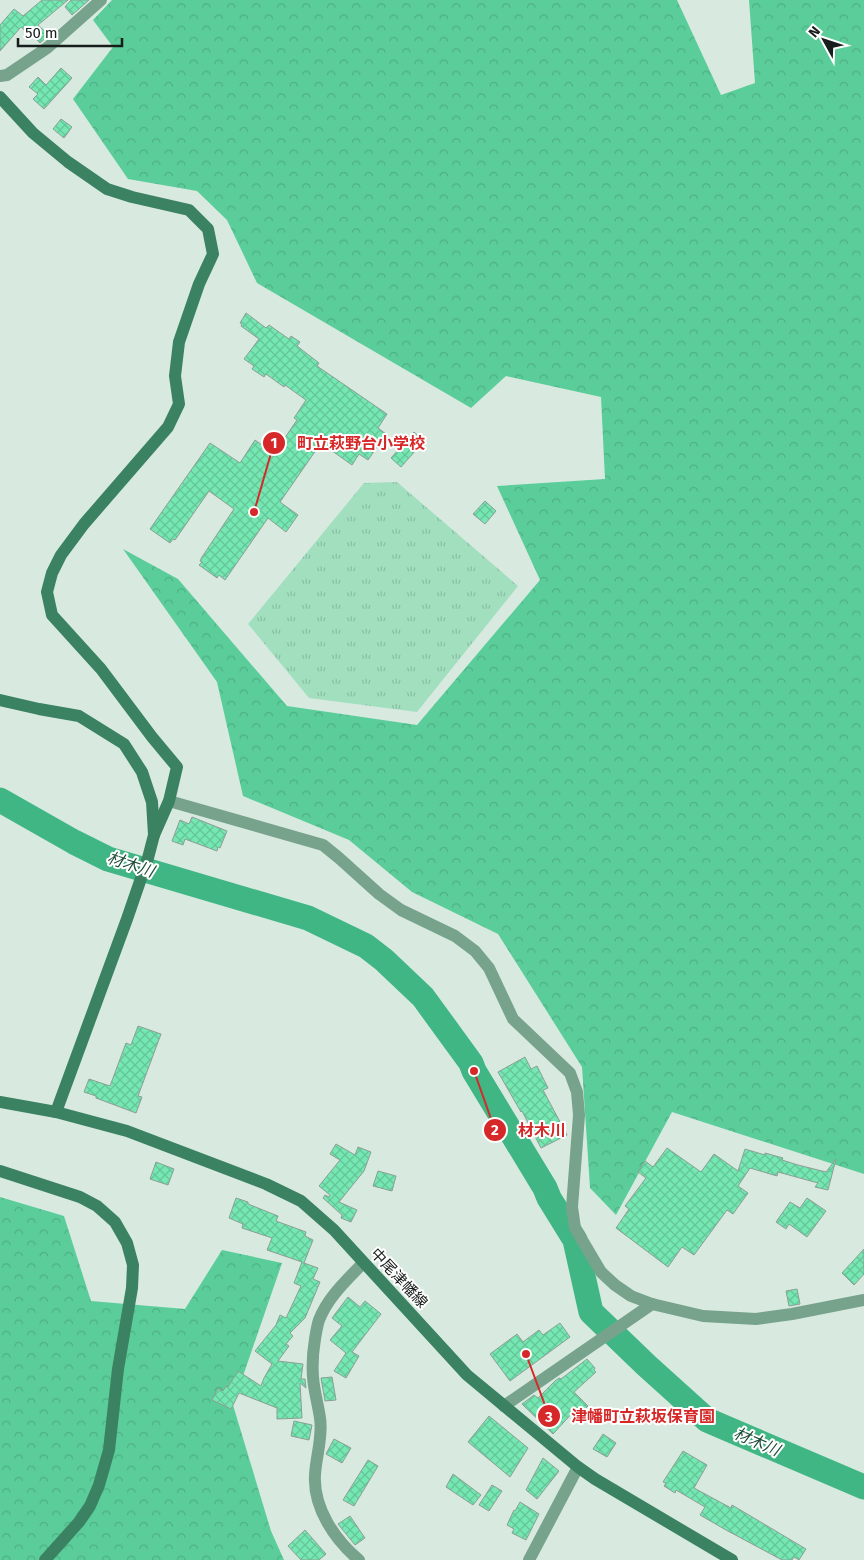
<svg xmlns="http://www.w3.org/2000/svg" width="864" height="1560" viewBox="0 0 864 1560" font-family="'Fira Sans','Noto Sans JP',sans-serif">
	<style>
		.forest { fill: url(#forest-crowns) }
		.park { fill: url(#park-tufts) }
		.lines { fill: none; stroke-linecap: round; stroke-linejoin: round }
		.river { stroke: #40b684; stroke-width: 25 }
		.building { fill: url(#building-cross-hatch); stroke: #8d9e95 }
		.street { stroke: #77a38c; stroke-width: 12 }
		.secondary { stroke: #3b8262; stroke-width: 12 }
		.labels { text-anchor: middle; stroke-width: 4; stroke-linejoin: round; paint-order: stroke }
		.street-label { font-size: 15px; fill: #171d1a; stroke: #fff }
		.water-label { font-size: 16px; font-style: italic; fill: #1e4d38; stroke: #fff }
		.leader { fill: none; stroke: #d62828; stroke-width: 2 }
		.callout-dot { fill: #d62828; stroke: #fff; stroke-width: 2 }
		.mark-label { font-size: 15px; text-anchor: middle; font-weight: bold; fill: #fff }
		.callout-label { font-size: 16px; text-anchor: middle; font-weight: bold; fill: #d62828; stroke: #fff; stroke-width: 4; stroke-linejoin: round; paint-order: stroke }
	</style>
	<defs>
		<pattern id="forest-crowns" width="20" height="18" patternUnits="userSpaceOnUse" patternTransform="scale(1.25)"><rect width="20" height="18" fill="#5bcd9a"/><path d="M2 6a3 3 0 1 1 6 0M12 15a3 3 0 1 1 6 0" fill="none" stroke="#4eb084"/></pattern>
		<pattern id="park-tufts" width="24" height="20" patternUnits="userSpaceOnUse" patternTransform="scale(1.25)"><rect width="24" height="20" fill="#a1dfbf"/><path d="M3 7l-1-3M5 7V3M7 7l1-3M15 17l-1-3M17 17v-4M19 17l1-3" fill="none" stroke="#8abfa4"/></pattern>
		<pattern id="building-cross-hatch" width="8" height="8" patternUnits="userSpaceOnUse" patternTransform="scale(1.25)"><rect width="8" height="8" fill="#75e7b2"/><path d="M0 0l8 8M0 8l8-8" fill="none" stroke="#64c698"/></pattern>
	</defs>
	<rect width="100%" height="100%" fill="#d8eae0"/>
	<g class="forest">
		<path d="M112,0H677L721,95L755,83L749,0H864V1174L672,1112L616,1215L590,1188L582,1067L498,934L412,892L349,840L243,796L217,682L123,549L178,579L287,706L417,725L540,580L497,486L605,479L601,397L506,376L471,408L257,283L227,220L197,191L128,179L73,99L113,47L93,20Z"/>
		<path d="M0,1197L64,1216L91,1301L185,1309L222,1250L282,1263L233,1405L271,1531L284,1560H0Z"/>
	</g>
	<path class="park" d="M397,482L518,586L417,712L309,698L248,624L364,483Z"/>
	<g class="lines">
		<path class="river" d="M0,800L74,842L108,859L308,918L366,946L384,960L423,997L471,1063L474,1071L545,1188L549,1198L575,1240L591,1312L646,1365L707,1420L864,1487"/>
	</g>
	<g class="building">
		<path d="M42,0H68L38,25L49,35L40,43L29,32L28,33L21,27L0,51V25L14,9L23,16Z"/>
		<path d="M71,0H89L72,15L65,7Z"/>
		<path d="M61,68L72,78L44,109L33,99L38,94L29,87L38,77L46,85Z"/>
		<path d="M61,119L72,127L64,138L53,129Z"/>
		<path d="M246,313L266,328L269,325L289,339L291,336L300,342L297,346L319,363L317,366L387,414L378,428L386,434L368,460L359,454L352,465L321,443L280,502L298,515L286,532L268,518L225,580L219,575L217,578L199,565L202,562L200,561L202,557L234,509L209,491L175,540L173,539L170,543L150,529L210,443L240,463L255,440L269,450L279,436L284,439L297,420L294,418L306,400L285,385L284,387L266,374L264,377L252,369L254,366L244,359L259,339L241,326L242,324L240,323Z"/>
		<path d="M414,432L424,441L401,467L391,458Z"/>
		<path d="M485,501L496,511L485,524L473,514Z"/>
		<path d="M192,817L227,831L220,848L218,847L217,851L185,839L183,845L172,841L180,820L189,824Z"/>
		<path d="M138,1026L161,1034L138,1096L142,1097L136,1113L96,1098V1096L84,1092L89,1079L110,1086L126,1043L131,1045Z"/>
		<path d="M525,1057L531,1069L537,1066L548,1088L543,1090L567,1135L541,1148L522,1111L521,1112L498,1072Z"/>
		<path d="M336,1144L355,1155L358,1147L371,1152L364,1171L339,1202L357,1210L351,1222L341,1218L342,1215L323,1198L325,1195L329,1197L330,1195L319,1186L340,1160L330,1154Z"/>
		<path d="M667,1148L701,1172L714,1154L738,1171L745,1149L765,1155V1153L783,1158L782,1160L798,1165L826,1172L836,1159L828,1190L815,1187L818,1183L778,1172L777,1176L750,1168L738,1186L748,1193L733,1214L727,1210L694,1255L682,1247L668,1267L616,1228L629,1209L625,1206L646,1178L638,1172L645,1161L653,1167Z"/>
		<path d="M156,1162L174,1169L168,1185L150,1179Z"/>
		<path d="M378,1171L396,1176L392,1191L373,1186Z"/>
		<path d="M236,1198L248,1202V1204L278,1216L276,1221L306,1232L305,1236L313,1240L304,1263L318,1268L313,1279L320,1282L305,1318L290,1333L293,1336L286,1344L289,1346L278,1361L303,1364L301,1379H305L306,1388L300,1383L302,1418L277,1419V1408L239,1393L231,1409L212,1400L218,1388L223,1391L226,1386L228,1387L238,1371L261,1386L264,1378L272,1364L255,1351L276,1325L280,1315L286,1318L301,1286L294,1283L302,1262L267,1250L272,1238L242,1228L243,1224L229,1218Z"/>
		<path d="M807,1198L826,1211L807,1237L789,1224L786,1229L776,1222L790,1202L800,1208Z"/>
		<path d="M864,1249V1274L854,1285L842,1273Z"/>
		<path d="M797,1289L800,1304L789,1306L786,1291Z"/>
		<path d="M348,1297L360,1307L365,1301L381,1314L352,1352L359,1356L346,1378L334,1371L346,1353L330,1340L342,1326L332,1318Z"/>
		<path d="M560,1323L570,1337L510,1381L490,1354L517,1334L523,1342L539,1330L543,1335Z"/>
		<path d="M587,1359L595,1368L594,1370L596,1372L574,1392L588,1406L580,1414L575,1410L553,1434L522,1404L534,1395L538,1398L555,1381L559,1378L561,1379Z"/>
		<path d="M332,1377L336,1400L325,1401L321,1378Z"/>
		<path d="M489,1416L528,1448L510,1477L468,1442Z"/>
		<path d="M294,1421L312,1425L309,1440L291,1436Z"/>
		<path d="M603,1434L616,1443L607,1457L593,1449Z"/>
		<path d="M334,1439L351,1448L342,1463L326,1454Z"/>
		<path d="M683,1451L707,1465L694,1488L731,1508L732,1505L806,1549L799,1560L794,1557L792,1560H782L726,1530L700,1515L705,1507L676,1490L675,1493L664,1486L666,1483L663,1482Z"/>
		<path d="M543,1458L559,1471L537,1499L526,1490Z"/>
		<path d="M368,1460L378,1466L354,1506L343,1500Z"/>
		<path d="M453,1474L481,1495L473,1505L446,1487Z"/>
		<path d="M492,1485L502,1491L489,1511L479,1505Z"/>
		<path d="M520,1502L539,1514L526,1540L512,1533L514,1529L507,1525L514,1510L515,1511Z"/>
		<path d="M350,1516L365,1538L355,1545L338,1524Z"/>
		<path d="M305,1530L326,1554L319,1560H301L288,1546Z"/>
	</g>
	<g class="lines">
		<g class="street">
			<path d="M0,76L7,75L47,48L101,0"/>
			<path d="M169,801L323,845L339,858L379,894L401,910L455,936L475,951L489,968L513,1019L570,1073L577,1092L579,1115L572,1207L575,1228L601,1272L615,1285L631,1296L652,1304L703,1316L756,1319L792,1314L864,1300"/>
			<path d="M504,1406L652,1304"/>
			<path d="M359,1560C335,1540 313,1508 315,1475C316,1456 323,1437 320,1418C318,1404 314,1391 313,1377C312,1364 313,1351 315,1339C316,1333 317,1326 319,1320C328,1297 346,1281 363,1263"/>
			<path d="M529,1560L578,1467"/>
		</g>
		<g class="secondary">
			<path d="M0,97L33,133L68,162L107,189L132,197L189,210L208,229L213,254L199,284L179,342L175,376L179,404L168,427L84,524L61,555L52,573L47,592L52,615L101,669L152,737L177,767L169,801L154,835"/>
			<path d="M0,700L39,709L79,716L124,744L142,772L152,802L154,835L148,858L127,919L56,1112"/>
			<path d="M0,1102L56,1112L127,1131L266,1184L301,1201L334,1230L467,1375L578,1467L595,1479L732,1560"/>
			<path d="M0,1171L80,1197L97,1206L115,1222L127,1243L133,1265L132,1288L118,1369L109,1450L99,1485L90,1506L79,1522L45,1560"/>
		</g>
	</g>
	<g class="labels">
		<g class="street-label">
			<text transform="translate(399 1278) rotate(47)" y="5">中尾津幡線</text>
		</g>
		<g class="water-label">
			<text transform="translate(131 864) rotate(18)" y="6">材木川</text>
			<text transform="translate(757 1441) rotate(23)" y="6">材木川</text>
		</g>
	</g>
	<path class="leader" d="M254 512L274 443M474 1071L495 1130M526 1354L549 1416"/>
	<g class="callout-dot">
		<circle cx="254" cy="512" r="5"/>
		<circle cx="474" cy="1071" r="5"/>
		<circle cx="526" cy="1354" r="5"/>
		<circle cx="274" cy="443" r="12"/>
		<circle cx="495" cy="1130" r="12"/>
		<circle cx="549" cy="1416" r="12"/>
	</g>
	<g class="mark-label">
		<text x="274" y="448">1</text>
		<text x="495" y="1135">2</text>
		<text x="549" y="1422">3</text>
	</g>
	<g class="callout-label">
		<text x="361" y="449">町立萩野台小学校</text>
		<text x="542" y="1136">材木川</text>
		<text x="643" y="1422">津幡町立萩坂保育園</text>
	</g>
	<g transform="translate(824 40) rotate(310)" stroke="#ffffff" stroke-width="4" paint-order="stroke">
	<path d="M0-4L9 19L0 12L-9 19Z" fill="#171d1a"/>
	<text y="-8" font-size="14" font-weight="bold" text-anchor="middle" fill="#171d1a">N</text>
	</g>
	<path d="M18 38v8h104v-8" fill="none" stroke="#171d1a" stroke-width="2.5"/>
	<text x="25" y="38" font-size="15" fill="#171d1a" stroke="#ffffff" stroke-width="4" paint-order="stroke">50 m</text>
</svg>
